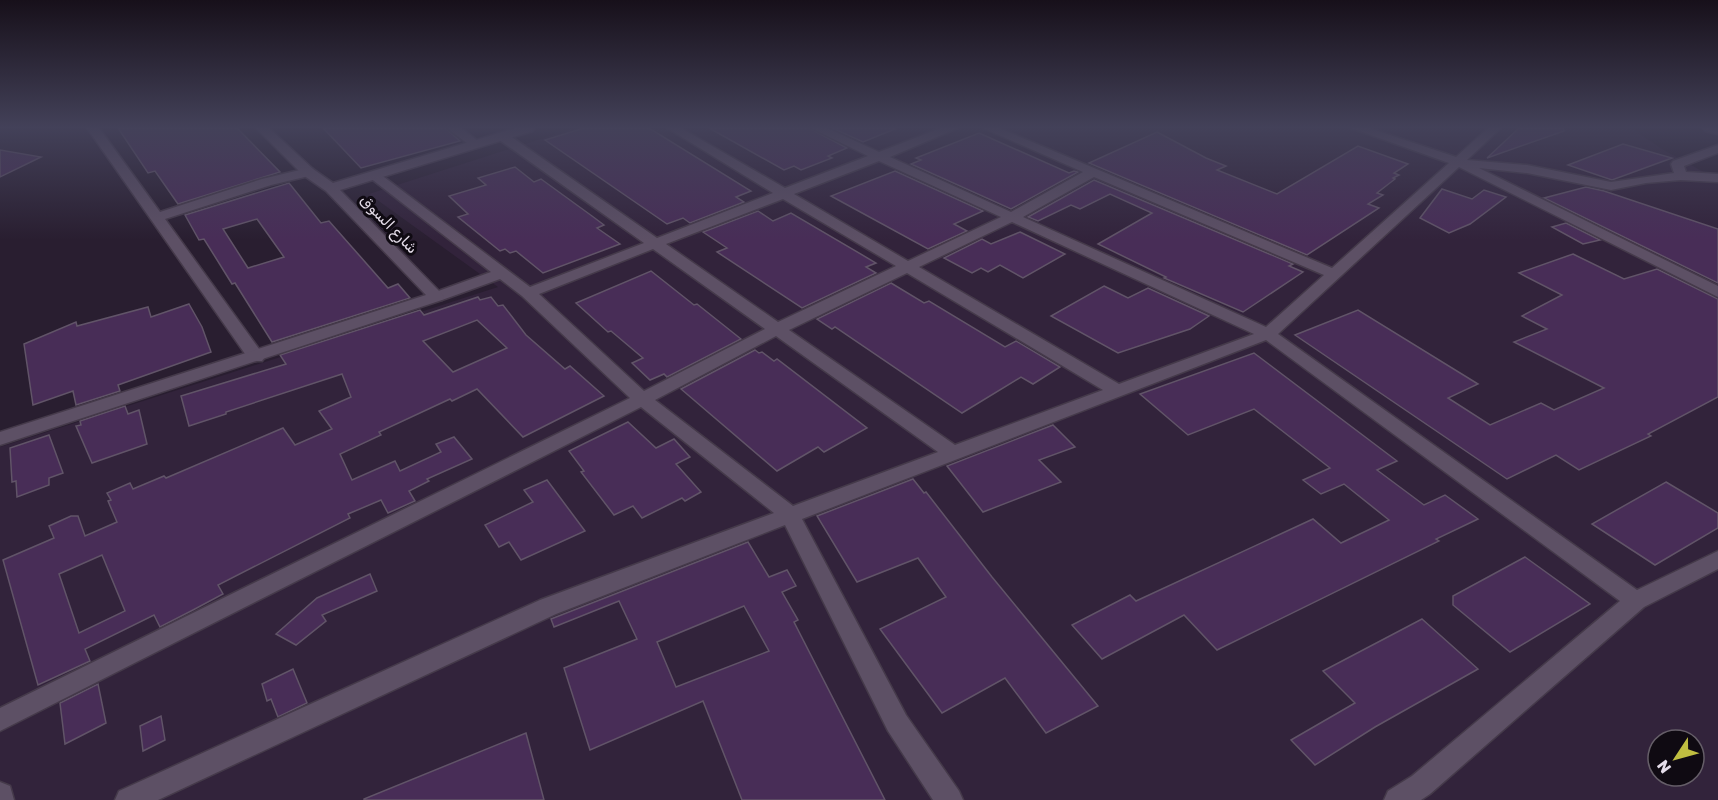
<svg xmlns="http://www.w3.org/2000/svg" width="1718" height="800" viewBox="0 0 1718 800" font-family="Rubik,'Noto Naskh Arabic',sans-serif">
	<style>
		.built { fill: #32233b; fill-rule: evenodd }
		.building { fill: #482d57; stroke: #615468; stroke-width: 1.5; fill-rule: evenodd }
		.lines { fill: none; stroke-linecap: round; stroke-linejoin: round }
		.street-casing { stroke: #453a4a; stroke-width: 3 }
		.secondary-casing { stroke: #453a4a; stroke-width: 3 }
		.street { fill: #5d5065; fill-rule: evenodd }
		.secondary { fill: #5d5065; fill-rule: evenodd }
		.labels { text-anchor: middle; stroke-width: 6; stroke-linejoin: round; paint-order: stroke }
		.far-street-label { font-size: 15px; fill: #e5ddea; stroke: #0f0a12 }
	</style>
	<rect width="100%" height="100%" fill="#291e30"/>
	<path class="built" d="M575,128H1631L1662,149L1718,180V800H0V447L498,287L369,194ZM1658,740H1694V776H1658Z"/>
	<g class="building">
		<path d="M118,128H237L280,172L178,204L155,171L148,173Z"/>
		<path d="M323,128H445L460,141L361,168Z"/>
		<path d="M584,128H649L751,191L736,197L744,202L690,223L683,218L667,224L545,140Z"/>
		<path d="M709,128H809L847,148L828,156L832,158L801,170L794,166L784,170Z"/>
		<path d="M832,128H895V129L863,142Z"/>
		<path d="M1519,128H1563L1564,131L1487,158Z"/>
		<path d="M1157,132L1206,158L1226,166L1217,170L1277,194L1358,146L1408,164L1394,173L1399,175L1393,178L1395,179L1377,193L1383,195L1368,204L1379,208L1307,255L1089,163Z"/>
		<path d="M979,133L1069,173L1074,171L1078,172L1011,209L911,164L921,160L916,158Z"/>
		<path d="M1623,144L1672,158L1612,180L1568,165Z"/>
		<path d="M0,150L41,157L0,177Z"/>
		<path d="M515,167L534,182L541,179L592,216L604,225L597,228L620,244L543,273L516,251L510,253L505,249L500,251L458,217L468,214L449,196L486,185L478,178Z"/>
		<path d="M895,171L983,211L954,224L967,231L928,249L831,196Z"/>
		<path d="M1094,180L1293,264L1289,266L1303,272L1243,312L1164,278L1166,277L1098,244L1152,213L1110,194L1080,209L1071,205L1038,221L1028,217Z"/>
		<path d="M289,183L321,223L329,221L388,288L398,284L410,298L272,342L235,283L232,284L204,239L199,240L185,215ZM257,219L284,257L248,268L223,229Z"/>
		<path d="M1586,187L1604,191L1718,229V283L1544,198Z"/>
		<path d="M1442,189L1472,199L1484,190L1506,197L1470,224L1449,233L1420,218Z"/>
		<path d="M758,211L773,221L791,213L876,263L866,267L876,273L802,308L717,252L727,248L703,232Z"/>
		<path d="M1566,223L1600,240L1583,244L1552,227Z"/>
		<path d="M1020,232L1065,254L1023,278L1000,265L988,272L981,268L972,273L944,258L982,239L991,244Z"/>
		<path d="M1573,254L1624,279L1657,269L1718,299V397L1648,434L1651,436L1579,470L1556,455L1507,479L1295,335L1358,310L1478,384L1448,398L1490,425L1541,403L1554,410L1604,388L1514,342L1547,329L1522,316L1562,295L1519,273Z"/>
		<path d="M651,271L694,305L697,304L741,339L667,377L664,374L650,380L632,363L643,358L611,331L608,332L576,303Z"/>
		<path d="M891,283L924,303L929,301L1005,347L1016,341L1060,367L1033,384L1021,377L962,413L835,327L832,329L817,319Z"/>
		<path d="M1104,286L1128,298L1148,288L1209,316L1190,329L1118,353L1051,316Z"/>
		<path d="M478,297L480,300L491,297L498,306L503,305L526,335L565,369L570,366L604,396L523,437L477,389L452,401L450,399L379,432L381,435L340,454L352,480L395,461L400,471L441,452L436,444L454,437L472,459L427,479L429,481L409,491L415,501L388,513L381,500L348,514L350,518L218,585L223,594L193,610L160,627L154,615L85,649L90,661L38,685L3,560L54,538L49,526L71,516H78L85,536L117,522L108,501L111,500L107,493L130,483L133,489L164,476L166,478L283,428L295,445L332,429L319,411L351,397L342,374L226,412V414L189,426L181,396L286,364L280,355L420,310L424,315ZM477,320L507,348L453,372L423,341ZM102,555L125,611L79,633L59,574Z"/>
		<path d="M189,304L202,327L211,352L118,385L120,391L76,405L73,391L33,405L24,344L76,322L77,326L148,307L151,317Z"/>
		<path d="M755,350L759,353L762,352L774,361L777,359L867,428L824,452L818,447L777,471L681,389Z"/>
		<path d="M1254,353L1397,461L1377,470L1424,505L1445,495L1478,519L1436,539L1439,541L1217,650L1184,615L1102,659L1072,625L1130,595L1136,601L1313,519L1341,543L1389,520L1344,484L1321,494L1303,480L1330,468L1254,409L1188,435L1140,394Z"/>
		<path d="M125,406L128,414L139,410L147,444L92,463L76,426L81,425L80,421Z"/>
		<path d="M628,422L656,448L674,439L690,457L676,464L701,492L685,501L682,498L642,518L633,506L614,515L581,472L584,471L569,451Z"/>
		<path d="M1053,425L1075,447L1039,460L1061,482L983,512L947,466Z"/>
		<path d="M49,435L63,473L49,478V485L17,497L16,481L12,482L10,448Z"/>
		<path d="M913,479L924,493L926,492L992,577L1098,706L1046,733L1005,678L942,713L880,629L946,597L918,558L857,582L817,516Z"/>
		<path d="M547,480L585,531L521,560L509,542L499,547L485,525L533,502L524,490Z"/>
		<path d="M1666,482L1718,513V528L1655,565L1592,524Z"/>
		<path d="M748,542L769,577L787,570L796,586L782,592L798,620L794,622L885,800H742L703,701L590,750L564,668L637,639L619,601L554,627L551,619ZM744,606L769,651L676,687L657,642Z"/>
		<path d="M1525,557L1590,604L1510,652L1453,605V596Z"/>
		<path d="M370,574L377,591L322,615L326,621L296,645L276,634L317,598Z"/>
		<path d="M1422,619L1478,669L1375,727L1315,765L1291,740L1355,703L1323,671Z"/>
		<path d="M293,669L307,703L278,717L271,699L267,701L262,684Z"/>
		<path d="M98,684L106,723L65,744L60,703Z"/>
		<path d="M161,716L165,740L143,751L140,726Z"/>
		<path d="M526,733L544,800H364V799Z"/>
	</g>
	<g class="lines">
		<defs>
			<g id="street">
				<path d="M87,128H99L160,212L262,179L308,168L313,169L314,172L313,175L271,185L165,219L262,353L265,357L262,361H250Z"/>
				<path d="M447,128H461L482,144L476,148L472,147Z"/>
				<path d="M667,128H681L785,188L868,156L811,128H827L879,152L941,128H958L890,157L1011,212L1083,172L983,128H999L1332,268L1449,163L1351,128H1369L1456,157L1488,128H1501L1467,160L1527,165L1611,182L1674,173L1671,164L1673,161L1718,145V153L1684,166L1686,172L1718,174V182L1681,180L1646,183L1611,190L1527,173L1479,168L1718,286V297L1459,167L1278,334L1637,590L1718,551V569L1644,607L1430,794L1421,800H1384L1388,791L1412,776L1620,601L1266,340L802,519L906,715L959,791L963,800H933L888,731L785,525L556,614L158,800H115L119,791L540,600L774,513L641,407L0,731V708L630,398L522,296L500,279L442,300H430L428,297L430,294L491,272L369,177L375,173L380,174L530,287L644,243L498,139V133H506L657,238L773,193ZM879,161L1001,217L908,261L794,194ZM1094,177L1324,275L1266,327L1023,217ZM783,199L896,266L778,322L666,244ZM1012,222L1254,334L1119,384L919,267ZM653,249L765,329L644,391L539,294ZM907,273L1103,390L955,445L789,330ZM776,336L938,452L793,506L655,400Z"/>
				<path d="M1703,128H1718V134L1705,131Z"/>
				<path d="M0,782L10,786L14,800H0Z"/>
			</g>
			<path id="secondary" d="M256,128H269L313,169L333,183L516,128H535L533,131L340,190L442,294L444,297L442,300L0,445V432L426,295L326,191L303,175Z"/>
		</defs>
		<use href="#street" class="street-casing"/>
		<use href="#secondary" class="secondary-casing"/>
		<use href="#street" class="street"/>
		<use href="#secondary" class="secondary"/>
	</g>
	<linearGradient id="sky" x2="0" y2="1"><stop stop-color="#17101a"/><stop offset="0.53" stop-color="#434159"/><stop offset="1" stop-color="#434159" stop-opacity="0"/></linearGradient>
	<rect width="1718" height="240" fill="url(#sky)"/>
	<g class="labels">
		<g class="far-street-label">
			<text transform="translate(389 224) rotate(46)" y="5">شارع السوق</text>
		</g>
	</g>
	<g transform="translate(1676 758) rotate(234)"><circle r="28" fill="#0f0a12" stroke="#655e68" stroke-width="1.5"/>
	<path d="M0-4.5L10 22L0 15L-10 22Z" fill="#c0be41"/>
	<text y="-9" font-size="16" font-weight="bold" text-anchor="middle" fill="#e5ddea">N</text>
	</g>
</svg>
